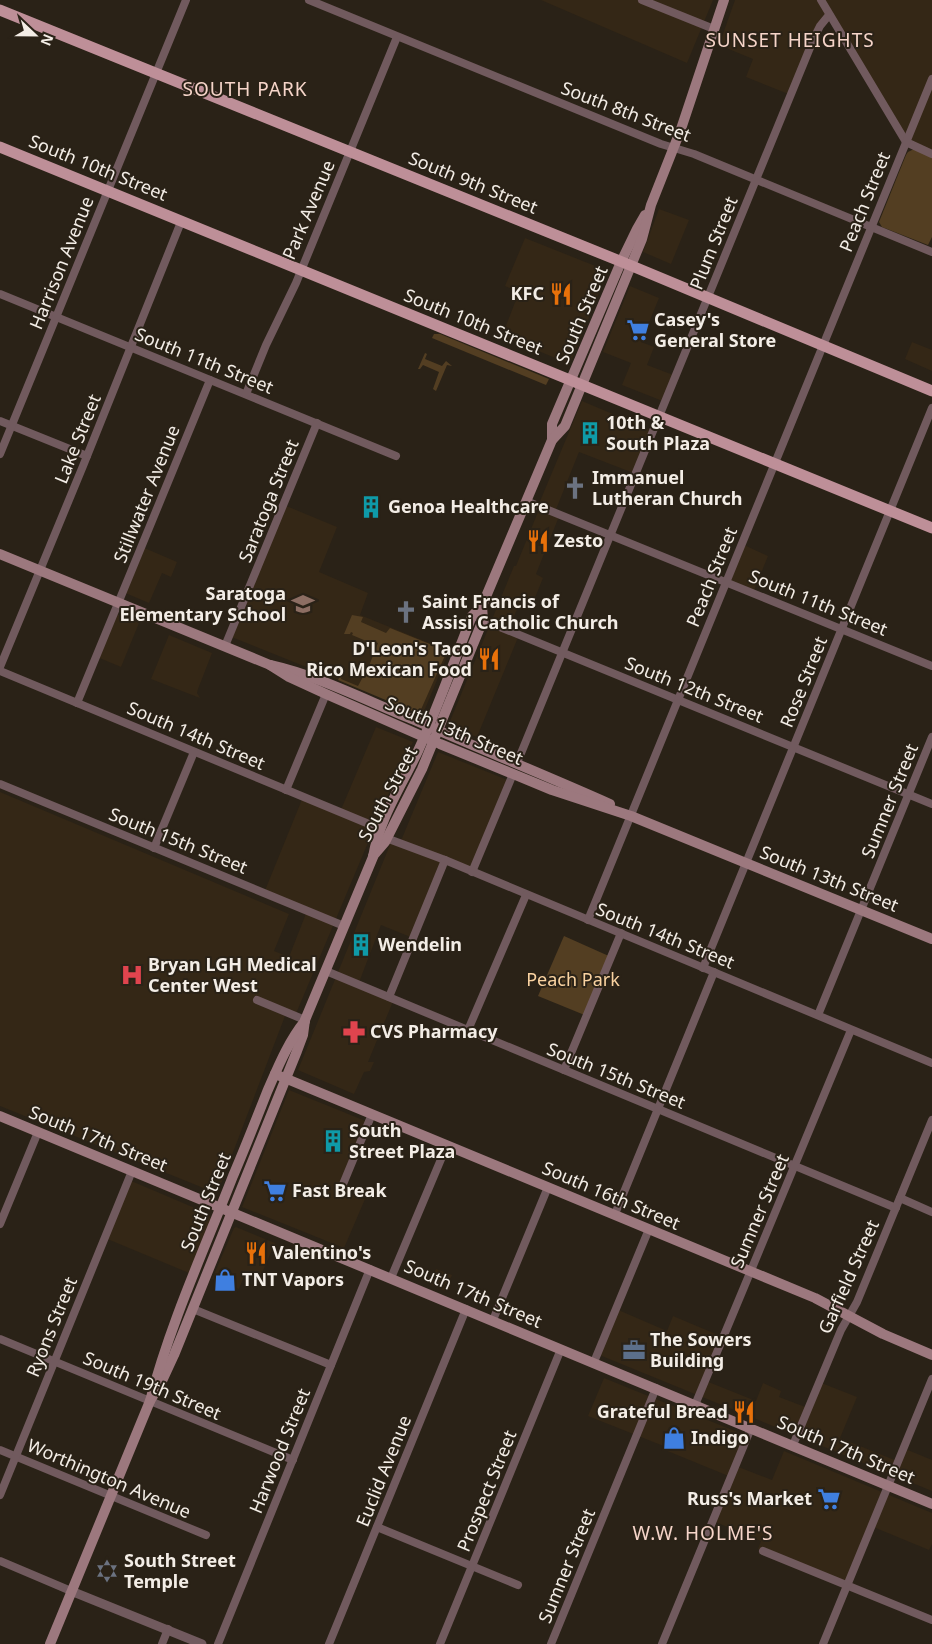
<svg xmlns="http://www.w3.org/2000/svg" width="932" height="1644" viewBox="0 0 932 1644" font-family="'Noto Sans',sans-serif">
	<style>
		.built { fill: #342716 }
		.green { fill: #533e22 }
		.lines { fill: none; stroke-linecap: round; stroke-linejoin: round }
		.minor { stroke: #715a5e; stroke-width: 8 }
		.tertiary { stroke: #715a5e; stroke-width: 9 }
		.secondary { stroke: #9c787e; stroke-width: 10 }
		.primary { stroke: #be8f98; stroke-width: 11 }
		.labels { text-anchor: middle; stroke-width: 4; stroke-linejoin: round; paint-order: stroke }
		.street-label { font-size: 18px; fill: #f3ede6; stroke: #2a2217 }
		.poi-label { font-size: 18px; font-weight: bold; fill: #f3ede6; stroke: #2a2217; text-anchor: start }
		.park-label { font-size: 18px; fill: #fad3a1; stroke: #2a2217 }
		.neighbourhood-label { font-size: 19px; letter-spacing: 1px; fill: #f6d5c9; stroke: #2a2217 }
	</style>
	<rect width="100%" height="100%" fill="#2a2217"/>
	<g class="built">
		<path d="M541,0H713L687,63Z"/>
		<path d="M735,0H932V154L906,142L829,15L791,95L746,77L753,59L719,45Z"/>
		<path d="M659,209L689,220L671,264L643,252Z"/>
		<path d="M525,238L608,271L570,364L502,336L519,292L505,286Z"/>
		<path d="M630,286L659,298L641,342L654,347L647,365L676,376L665,402L622,385L631,363L603,352Z"/>
		<path d="M912,342L932,350V371L905,359Z"/>
		<path d="M582,401L653,431L636,474L579,452L555,512L560,514L536,574L543,578L530,610L519,605L508,630L519,635L477,737L448,726L514,566H516L540,507L538,506Z"/>
		<path d="M284,505L337,527L319,572L368,593L360,615L449,651L423,714L229,636Z"/>
		<path d="M742,544L768,556L753,593L726,582Z"/>
		<path d="M142,547L177,562L171,577L162,573L149,603L123,592Z"/>
		<path d="M114,613L139,623L121,667L97,657Z"/>
		<path d="M169,635L212,653L198,689L197,693L200,698L151,679Z"/>
		<path d="M376,727L413,742L410,748L412,749L397,782L394,781L295,1016L255,1000L254,1003L285,1016L219,1189L211,1191L0,1106V792L289,914L274,951L289,957L307,911L264,893L303,797L340,812Z"/>
		<path d="M438,752L510,781L472,872L446,861L413,938L381,925L358,985L394,999L368,1062H374L370,1071L364,1072L354,1094L298,1070L392,840L400,843Z"/>
		<path d="M289,1090L368,1122L341,1190L365,1199L344,1248L242,1207Z"/>
		<path d="M129,1180L209,1214L211,1220L189,1273L105,1238Z"/>
		<path d="M236,1227L275,1243L259,1280L245,1274L239,1289L212,1279L234,1228Z"/>
		<path d="M436,1269L452,1275L445,1291L430,1284Z"/>
		<path d="M616,1309L667,1331L673,1316L723,1337L706,1381L756,1401L763,1383L781,1391L779,1397L808,1408L819,1382L857,1397L840,1438L897,1461L903,1448L932,1460V1491L597,1354Z"/>
		<path d="M604,1378L747,1436L736,1466L772,1480L784,1451L932,1513V1544L929,1550L871,1526L847,1585L758,1549L761,1541L713,1521L731,1477L665,1450L666,1447L588,1416Z"/>
	</g>
	<g class="green">
		<path d="M914,149L932,157V237L928,245L882,227L879,222L906,155L908,152Z"/>
		<path d="M434,334H440L549,379L546,385L432,338Z"/>
		<path d="M425,353L427,354L425,359L442,366L446,361L452,366L447,365L436,391L433,389L439,372L423,365L420,369H418Z"/>
		<path d="M352,615L363,617L361,622L386,633L390,628L447,651L419,714L338,680L341,674L342,675L341,679L358,686L364,675V670L367,671L378,643L372,641L371,643L352,635L353,633L351,632L350,634H344Z"/>
		<path d="M564,936L611,957L587,1016L538,996Z"/>
	</g>
	<g class="lines">
		<g class="minor">
			<path d="M309,0L661,144L694,154L932,252"/>
			<path d="M642,0L714,29"/>
			<path d="M821,0L906,142"/>
			<path d="M906,142L932,154"/>
			<path d="M0,294L396,456"/>
			<path d="M246,394L266,345L296,283L397,37"/>
			<path d="M0,421L87,456"/>
			<path d="M0,454L186,0"/>
			<path d="M526,501L932,666"/>
			<path d="M478,618L932,804"/>
			<path d="M225,646L317,423"/>
			<path d="M0,667L83,466L181,222"/>
			<path d="M0,671L381,829"/>
			<path d="M77,703L210,380"/>
			<path d="M517,763L814,38L820,26L829,15"/>
			<path d="M0,784L344,926"/>
			<path d="M286,790L326,694"/>
			<path d="M386,838L445,860L932,1063"/>
			<path d="M154,848L194,752"/>
			<path d="M472,872L513,774"/>
			<path d="M588,920L932,79"/>
			<path d="M703,968L932,408"/>
			<path d="M326,971L896,1208"/>
			<path d="M389,997L445,860"/>
			<path d="M257,1000L305,1020"/>
			<path d="M818,1015L932,737"/>
			<path d="M468,1030L526,895"/>
			<path d="M564,1070L621,933"/>
			<path d="M341,1189L372,1114"/>
			<path d="M900,1198L932,1212"/>
			<path d="M615,1214L714,972"/>
			<path d="M0,1224L38,1132"/>
			<path d="M391,1278L447,1145"/>
			<path d="M193,1309L331,1365"/>
			<path d="M493,1320L548,1187"/>
			<path d="M0,1339L293,1460"/>
			<path d="M594,1362L649,1229"/>
			<path d="M695,1405L851,1030"/>
			<path d="M793,1445L841,1330L857,1302L932,1120"/>
			<path d="M0,1450L206,1535"/>
			<path d="M0,1495L132,1171"/>
			<path d="M377,1527L518,1585"/>
			<path d="M763,1551L932,1620"/>
			<path d="M0,1561L71,1591"/>
			<path d="M162,1644L168,1629"/>
			<path d="M218,1644L370,1269"/>
			<path d="M329,1644L466,1309"/>
			<path d="M440,1644L561,1349"/>
			<path d="M551,1644L656,1388"/>
			<path d="M662,1644L751,1428"/>
			<path d="M823,1644L932,1379"/>
		</g>
		<path class="tertiary" d="M71,1591L202,1644"/>
		<g class="secondary">
			<path d="M552,440V424L621,262L637,229L645,215"/>
			<path d="M0,554L270,665C319,676 365,700 412,719C478,748 545,775 610,804"/>
			<path d="M270,665L289,677L326,694L440,744L552,790L631,816L932,939"/>
			<path d="M373,856L385,842L422,769L483,620L482,606"/>
			<path d="M275,1074L815,1298L883,1334L932,1355"/>
			<path d="M0,1116L932,1504"/>
			<path d="M150,1401L162,1381L174,1355L297,1051L303,1035L305,1020L373,857C379,819 402,785 418,751C438,707 454,661 472,616L482,606L552,440L565,426L642,239L651,205L681,129L724,0"/>
			<path d="M50,1644L150,1401C170,1324 204,1250 233,1176C245,1148 256,1120 267,1092C278,1067 288,1042 305,1021"/>
		</g>
		<g class="primary">
			<path d="M0,10L632,266L932,391"/>
			<path d="M0,147L932,528"/>
		</g>
	</g>
	<defs>
		<symbol id="restaurant-bare" viewBox="-9 -9 18 18"><path d="M-5-6h1v4h1v-4h1v4h1v-4h1v5L-1.5 .5V6h-2V.5L-5-1ZM5-6V6H3V1.5H1.5Q1.5-4 5-6Z" fill="#e8710a" stroke="#2a2217" stroke-width="2.5" paint-order="stroke"/></symbol>
		<symbol id="supermarket-bare" viewBox="-9 -9 18 18"><path d="M-6-5.5h2.5l.6 2H6L4.5 2H-2.5L-4.4-4H-6ZM-1.5 3.2a1.3 1.3 0 1 0 .1 0ZM3 3.2a1.3 1.3 0 1 0 .1 0Z" fill="#3f7fe0" stroke="#2a2217" stroke-width="2.5" paint-order="stroke"/></symbol>
		<symbol id="building-bare" viewBox="-9 -9 18 18"><path d="M-4-6H4V6H1V3H-1V6H-4ZM-2.5-4.3h1.7v1.8h-1.7ZM.8-4.3h1.7v1.8H.8ZM-2.5-1h1.7V.8h-1.7ZM.8-1h1.7V.8H.8Z" fill="#0f9aa8" stroke="#2a2217" stroke-width="2.5" paint-order="stroke"/></symbol>
		<symbol id="church-bare" viewBox="-9 -9 18 18"><path d="M-1.2-6h2.4v3.5h3.3v2.4h-3.3V6h-2.4V-.1h-3.3v-2.4h3.3Z" fill="#6b7280" stroke="#2a2217" stroke-width="2.5" paint-order="stroke"/></symbol>
		<symbol id="school-bare" viewBox="-9 -9 18 18"><path d="M0-5L7-2L0 1L-7-2ZM-4 1L0 2.5L4 1V4Q0 6-4 4Z" fill="#8d6e63" stroke="#2a2217" stroke-width="2.5" paint-order="stroke"/></symbol>
		<symbol id="hospital-bare" viewBox="-9 -9 18 18"><path d="M-5-5h3v3.5h4V-5h3V5h-3V1.5h-4V5h-3Z" fill="#e0444e" stroke="#2a2217" stroke-width="2.5" paint-order="stroke"/></symbol>
		<symbol id="pharmacy-bare" viewBox="-9 -9 18 18"><path d="M-2-6h4v4h4v4h-4v4h-4v-4h-4v-4h4Z" fill="#e0444e" stroke="#2a2217" stroke-width="2.5" paint-order="stroke"/></symbol>
		<symbol id="shop-bare" viewBox="-9 -9 18 18"><path d="M-5-2.5h2.3a2.7 3.5 0 0 1 5.4 0H5L5.5 6h-11ZM-1.5-2.5h3a1.5 2.3 0 0 0-3 0Z" fill="#3f7fe0" stroke="#2a2217" stroke-width="2.5" paint-order="stroke"/></symbol>
		<symbol id="office-bare" viewBox="-9 -9 18 18"><path d="M-6-3h4V-5.5h4V-3h4V5H-6ZM-1-4.5V-3h2v-1.5ZM-6 0V1H6V0Z" fill="#5c6f8a" stroke="#2a2217" stroke-width="2.5" paint-order="stroke"/></symbol>
		<symbol id="synagogue-bare" viewBox="-9 -9 18 18"><path d="M0-6.5L5.6 3.2H-5.6ZM0 6.5L5.6-3.2H-5.6Z" fill="#6b7280" stroke="#2a2217" stroke-width="2.5" paint-order="stroke"/></symbol>
	</defs>
	<g fill-rule="evenodd">
		<use href="#restaurant-bare" x="545" y="278" width="32" height="32"/>
		<use href="#supermarket-bare" x="622" y="314" width="32" height="32"/>
		<use href="#building-bare" x="574" y="417" width="32" height="32"/>
		<use href="#church-bare" x="559" y="472" width="32" height="32"/>
		<use href="#building-bare" x="355" y="491" width="32" height="32"/>
		<use href="#restaurant-bare" x="522" y="525" width="32" height="32"/>
		<use href="#school-bare" x="287" y="588" width="32" height="32"/>
		<use href="#church-bare" x="390" y="596" width="32" height="32"/>
		<use href="#restaurant-bare" x="473" y="643" width="32" height="32"/>
		<use href="#building-bare" x="345" y="929" width="32" height="32"/>
		<use href="#hospital-bare" x="116" y="959" width="32" height="32"/>
		<use href="#pharmacy-bare" x="338" y="1016" width="32" height="32"/>
		<use href="#building-bare" x="317" y="1125" width="32" height="32"/>
		<use href="#supermarket-bare" x="259" y="1175" width="32" height="32"/>
		<use href="#restaurant-bare" x="240" y="1237" width="32" height="32"/>
		<use href="#shop-bare" x="209" y="1264" width="32" height="32"/>
		<use href="#office-bare" x="618" y="1334" width="32" height="32"/>
		<use href="#restaurant-bare" x="728" y="1396" width="32" height="32"/>
		<use href="#shop-bare" x="658" y="1422" width="32" height="32"/>
		<use href="#supermarket-bare" x="813" y="1483" width="32" height="32"/>
		<use href="#synagogue-bare" x="91" y="1555" width="32" height="32"/>
	</g>
	<g class="labels">
		<g class="street-label">
			<text transform="translate(626 112) rotate(21)" y="6">South 8th Street</text>
			<text transform="translate(98 168) rotate(22)" y="6">South 10th Street</text>
			<text transform="translate(473 183) rotate(22)" y="6">South 9th Street</text>
			<text transform="translate(865 202) rotate(-68)" y="6">Peach Street</text>
			<text transform="translate(309 210) rotate(-67)" y="6">Park Avenue</text>
			<text transform="translate(714 243) rotate(-68)" y="6">Plum Street</text>
			<text transform="translate(62 263) rotate(-68)" y="6">Harrison Avenue</text>
			<text transform="translate(582 315) rotate(-67)" y="6">South Street</text>
			<text transform="translate(473 322) rotate(22)" y="6">South 10th Street</text>
			<text transform="translate(204 361) rotate(22)" y="6">South 11th Street</text>
			<text transform="translate(78 439) rotate(-68)" y="6">Lake Street</text>
			<text transform="translate(147 494) rotate(-68)" y="6">Stillwater Avenue</text>
			<text transform="translate(269 501) rotate(-68)" y="6">Saratoga Street</text>
			<text transform="translate(712 577) rotate(-68)" y="6">Peach Street</text>
			<text transform="translate(818 603) rotate(22)" y="6">South 11th Street</text>
			<text transform="translate(804 682) rotate(-68)" y="6">Rose Street</text>
			<text transform="translate(694 690) rotate(22)" y="6">South 12th Street</text>
			<text transform="translate(454 731) rotate(23)" y="6">South 13th Street</text>
			<text transform="translate(196 736) rotate(23)" y="6">South 14th Street</text>
			<text transform="translate(388 794) rotate(-62)" y="6">South Street</text>
			<text transform="translate(890 801) rotate(-68)" y="6">Sumner Street</text>
			<text transform="translate(178 841) rotate(22)" y="6">South 15th Street</text>
			<text transform="translate(829 879) rotate(22)" y="6">South 13th Street</text>
			<text transform="translate(665 936) rotate(22)" y="6">South 14th Street</text>
			<text transform="translate(616 1076) rotate(22)" y="6">South 15th Street</text>
			<text transform="translate(98 1139) rotate(22)" y="6">South 17th Street</text>
			<text transform="translate(611 1196) rotate(23)" y="6">South 16th Street</text>
			<text transform="translate(206 1202) rotate(-68)" y="6">South Street</text>
			<text transform="translate(760 1211) rotate(-67)" y="6">Sumner Street</text>
			<text transform="translate(849 1277) rotate(-66)" y="6">Garfield Street</text>
			<text transform="translate(473 1294) rotate(23)" y="6">South 17th Street</text>
			<text transform="translate(52 1327) rotate(-68)" y="6">Ryons Street</text>
			<text transform="translate(152 1386) rotate(23)" y="6">South 19th Street</text>
			<text transform="translate(846 1450) rotate(23)" y="6">South 17th Street</text>
			<text transform="translate(280 1451) rotate(-68)" y="6">Harwood Street</text>
			<text transform="translate(384 1471) rotate(-68)" y="6">Euclid Avenue</text>
			<text transform="translate(109 1479) rotate(23)" y="6">Worthington Avenue</text>
			<text transform="translate(487 1491) rotate(-68)" y="6">Prospect Street</text>
			<text transform="translate(567 1566) rotate(-68)" y="6">Sumner Street</text>
		</g>
		<g class="poi-label">
			<text x="544" y="300" text-anchor="end">KFC</text>
			<text x="654" y="326">Casey's<tspan x="654" dy="21">General Store</tspan></text>
			<text x="606" y="429">10th &amp;<tspan x="606" dy="21">South Plaza</tspan></text>
			<text x="592" y="484">Immanuel<tspan x="592" dy="21">Lutheran Church</tspan></text>
			<text x="388" y="513">Genoa Healthcare</text>
			<text x="554" y="547">Zesto</text>
			<text x="286" y="600" text-anchor="end">Saratoga<tspan x="286" dy="21">Elementary School</tspan></text>
			<text x="422" y="608">Saint Francis of<tspan x="422" dy="21">Assisi Catholic Church</tspan></text>
			<text x="472" y="655" text-anchor="end">D'Leon's Taco<tspan x="472" dy="21">Rico Mexican Food</tspan></text>
			<text x="378" y="951">Wendelin</text>
			<text x="148" y="971">Bryan LGH Medical<tspan x="148" dy="21">Center West</tspan></text>
			<text x="370" y="1038">CVS Pharmacy</text>
			<text x="349" y="1137">South<tspan x="349" dy="21">Street Plaza</tspan></text>
			<text x="292" y="1197">Fast Break</text>
			<text x="272" y="1259">Valentino's</text>
			<text x="242" y="1286">TNT Vapors</text>
			<text x="650" y="1346">The Sowers<tspan x="650" dy="21">Building</tspan></text>
			<text x="728" y="1418" text-anchor="end">Grateful Bread</text>
			<text x="691" y="1444">Indigo</text>
			<text x="812" y="1505" text-anchor="end">Russ's Market</text>
			<text x="124" y="1567">South Street<tspan x="124" dy="21">Temple</tspan></text>
		</g>
		<g class="park-label">
			<text x="573" y="986">Peach Park</text>
		</g>
		<g class="neighbourhood-label">
			<text x="790" y="47">SUNSET HEIGHTS</text>
			<text x="245" y="96">SOUTH PARK</text>
			<text x="703" y="1540">W.W. HOLME'S</text>
		</g>
	</g>
	<g transform="translate(35 35) rotate(112)" stroke="#2a2217" stroke-width="4" paint-order="stroke">
	<path d="M0-4L9 19L0 12L-9 19Z" fill="#f3ede6"/>
	<text y="-8" font-size="14" font-weight="bold" text-anchor="middle" fill="#f3ede6">N</text>
	</g>
</svg>
